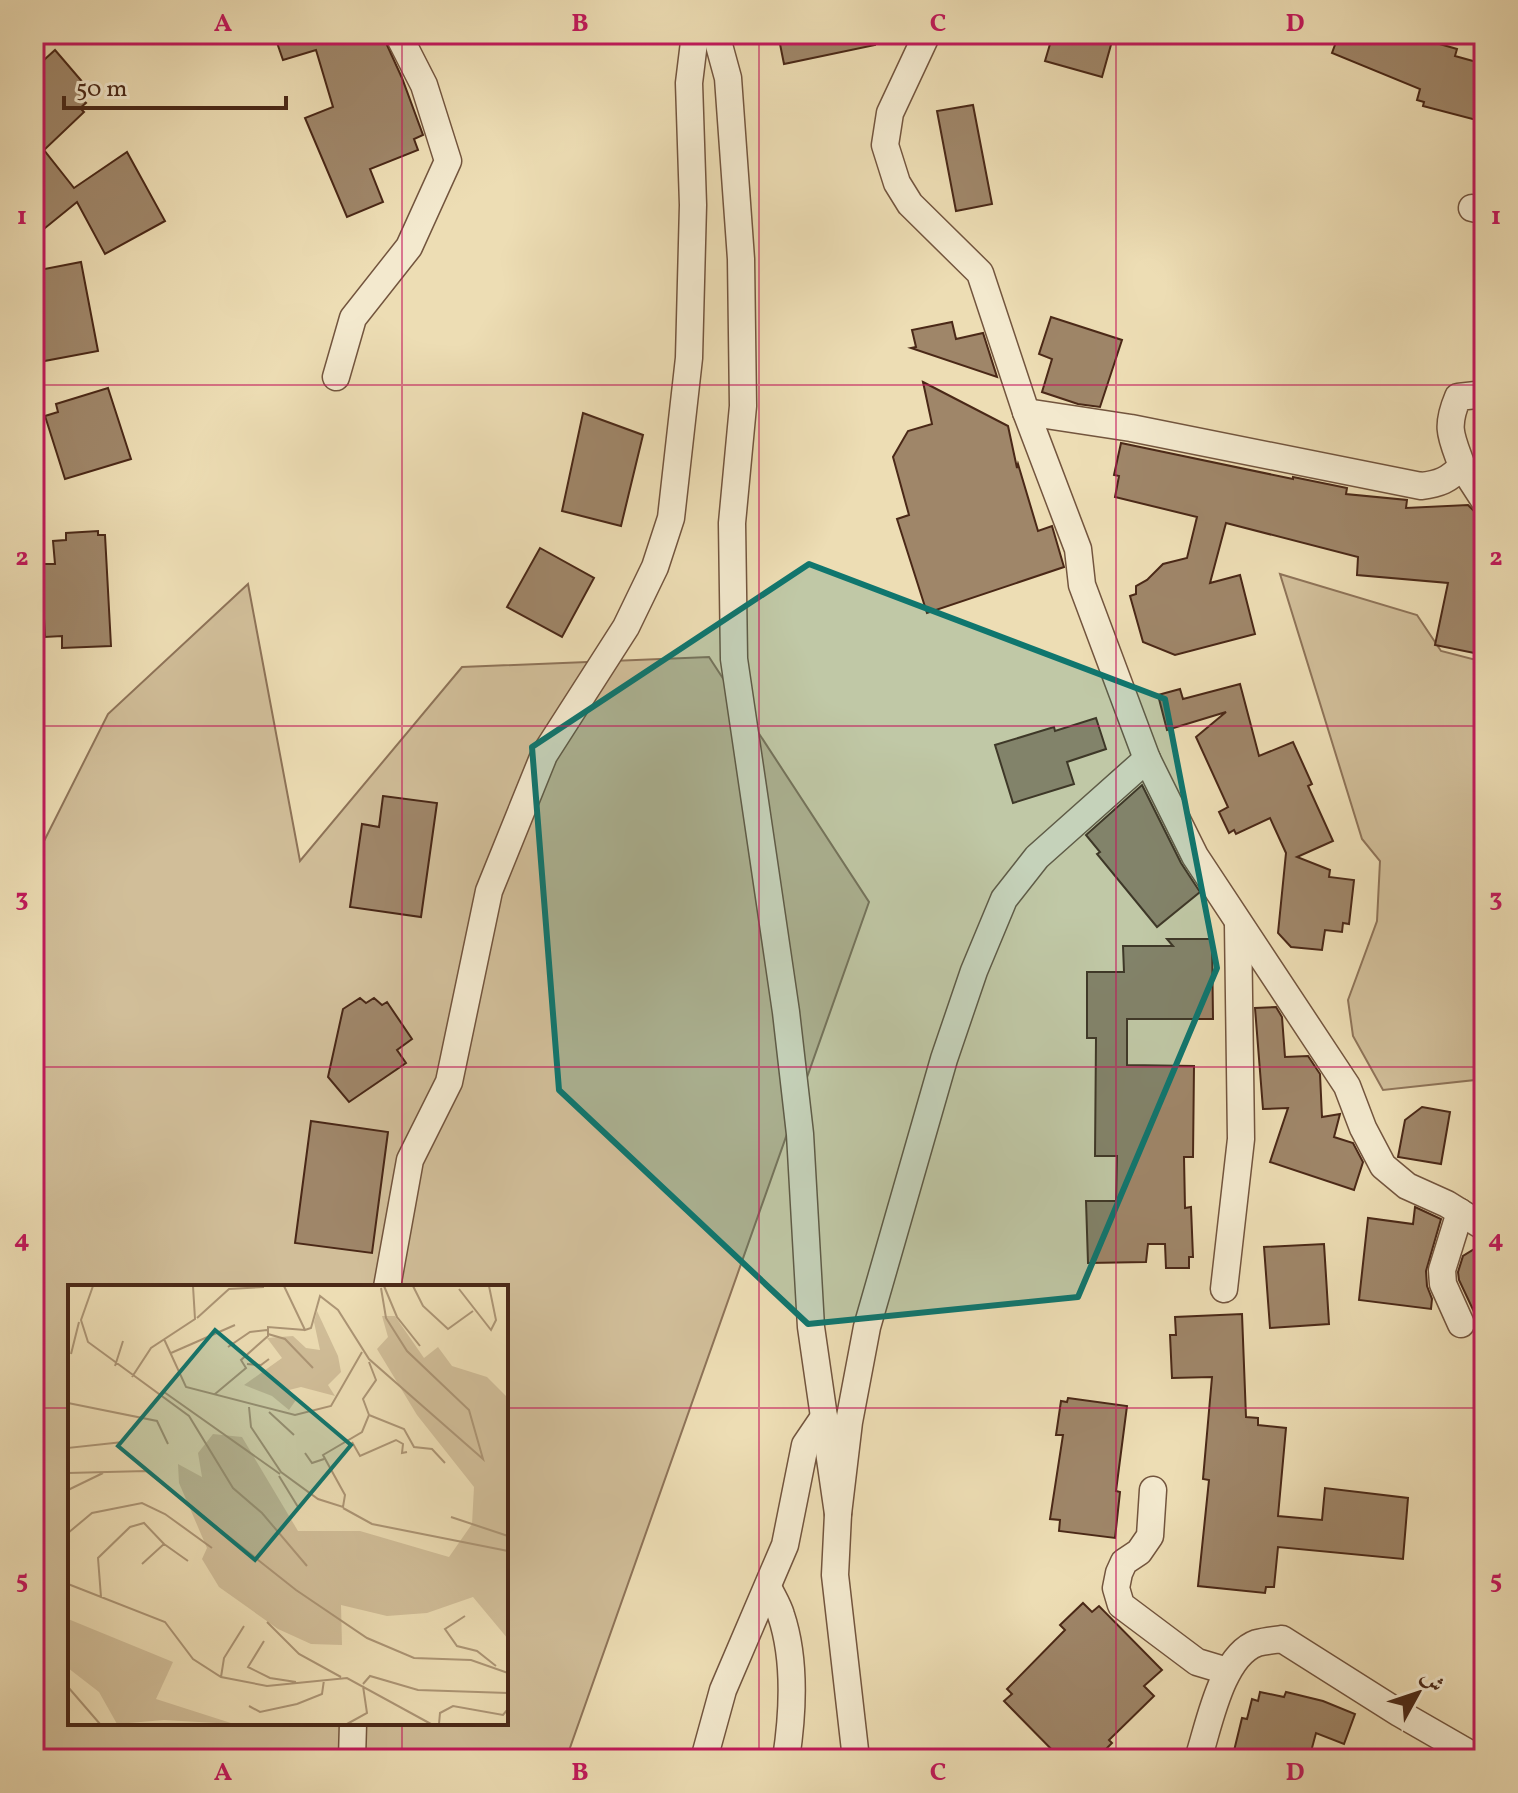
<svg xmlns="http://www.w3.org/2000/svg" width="1518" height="1793" viewBox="0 0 1518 1793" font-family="Vollkorn,Amiri,serif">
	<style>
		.green { fill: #d1be99; stroke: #8e7358; stroke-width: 2; fill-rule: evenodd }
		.building { fill: #9f8669; stroke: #4a2817; stroke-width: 2 }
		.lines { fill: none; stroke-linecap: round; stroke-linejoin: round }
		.minor-casing { stroke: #73553e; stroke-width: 29 }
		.minor { stroke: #f3e9ce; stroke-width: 26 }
		.marked { fill: #0f766e; fill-opacity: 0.2; stroke: #0f766e; stroke-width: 6; stroke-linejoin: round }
		.grid { fill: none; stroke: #c2185b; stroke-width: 2; stroke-opacity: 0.55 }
		.inset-road { fill: none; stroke: #ac9575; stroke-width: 2 }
		.view { fill: #0f766e; fill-opacity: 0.15; stroke: #0f766e; stroke-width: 4 }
		.inset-edge { fill: none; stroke: #4a2817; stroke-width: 4 }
		.neatline { fill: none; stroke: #c2185b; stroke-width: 3 }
		.grid-label { font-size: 26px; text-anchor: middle; font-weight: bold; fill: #c2185b }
	</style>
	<rect width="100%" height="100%" fill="#edddb4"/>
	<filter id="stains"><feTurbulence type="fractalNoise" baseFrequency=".0025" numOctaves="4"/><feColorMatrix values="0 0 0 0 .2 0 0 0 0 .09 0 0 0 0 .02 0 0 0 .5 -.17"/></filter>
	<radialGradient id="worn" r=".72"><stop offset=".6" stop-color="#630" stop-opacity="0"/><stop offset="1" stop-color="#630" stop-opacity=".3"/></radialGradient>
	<g class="green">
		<path d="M1280,574L1417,615L1441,651L1484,662V1079L1383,1090L1353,1036L1348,1000L1377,921L1380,861L1362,839Z"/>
		<path d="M248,584L300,861L462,667L709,657L869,902L566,1759H34V861L108,714ZM70,1287H506V1723H70Z"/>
	</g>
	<g class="building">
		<path d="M274,34H382L402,78L423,135L414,139L418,150L370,169L383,202L347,217L305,118L333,107L316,50L283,60Z"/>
		<path d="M778,34H874L875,45L784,64Z"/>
		<path d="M1053,34H1114L1102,77L1045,61Z"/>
		<path d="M1339,34H1429L1426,40L1457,49L1455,56L1484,64V122L1423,106L1424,102L1417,100L1420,89L1332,53Z"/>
		<path d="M55,50L91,92L83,100L86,103L80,108L84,112L44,150L74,188L127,152L165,221L105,254L77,202L34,237V69Z"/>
		<path d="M973,105L992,204L956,211L937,111Z"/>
		<path d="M81,262L98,351L39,362L34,340V271Z"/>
		<path d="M1051,317L1122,340L1100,407L1078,404L1042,392L1052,359L1039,354Z"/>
		<path d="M952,322L956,339L983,333L997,377L911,348L916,347L912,330Z"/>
		<path d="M923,382L1008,426L1017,468L1018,464L1038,531L1052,526L1064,567L927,613L897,519L909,515L893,457L908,431L932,424Z"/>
		<path d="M108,388L131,459L65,479L45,416L58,412L56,404Z"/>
		<path d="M583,413L643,435L621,526L562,511Z"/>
		<path d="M1121,443L1293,479V477L1347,488L1346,494L1407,500L1406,508L1468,505L1477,514L1480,595H1484V655L1435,645L1448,583L1357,575L1358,557L1226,523L1210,583L1240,575L1255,634L1175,655L1143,642L1130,596L1136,594V586L1147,580L1163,564L1187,558L1197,517L1115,497L1119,476L1114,475Z"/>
		<path d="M98,531V535H105L111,646L62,648V636L45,637L41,564H55L53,541L66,540V533Z"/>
		<path d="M540,548L594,578L562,637L507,607Z"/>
		<path d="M1240,684L1259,756L1293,742L1312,784L1308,786L1333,841L1297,857L1330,870L1329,877L1354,880L1349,924L1343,923L1342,932L1325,930L1322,950L1291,947L1278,933L1286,853L1270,818L1236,834L1234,830L1229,833L1219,812L1228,807L1196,737L1226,712L1167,730L1158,695L1180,689L1183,699Z"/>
		<path d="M1096,718L1106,749L1067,762L1074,784L1013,803L995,745L1054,727L1055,731Z"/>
		<path d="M1142,785L1181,863L1200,892L1157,927L1097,854L1100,852L1086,835Z"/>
		<path d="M383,796L437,803L421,917L350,907L362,824L379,827Z"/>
		<path d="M1167,939H1212L1213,1019H1127V1065L1194,1066L1193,1157H1184L1185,1208L1191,1207L1193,1257H1189V1268H1166L1165,1244H1148L1146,1262L1088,1263L1086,1201H1116L1117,1156H1095L1096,1038H1087V972H1124L1123,946H1173Z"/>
		<path d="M360,998L366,1003L374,998L382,1005L387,1002L412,1039L397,1050L406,1063L349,1102L328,1077L343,1009Z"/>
		<path d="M1276,1007L1282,1017L1285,1057L1308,1056L1320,1074L1322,1117L1340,1114L1334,1137L1353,1143L1363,1162L1354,1190L1270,1162L1288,1108L1263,1109L1255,1008Z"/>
		<path d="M1422,1107L1450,1112L1441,1164L1398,1157L1405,1120Z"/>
		<path d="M311,1121L388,1132L372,1253L295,1243Z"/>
		<path d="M1415,1207L1441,1219L1426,1271L1427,1286L1432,1299L1431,1309L1359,1300L1368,1218L1413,1224Z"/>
		<path d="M1484,1243V1333L1459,1280L1458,1272L1463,1256Z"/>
		<path d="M1324,1244L1329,1324L1270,1328L1264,1247Z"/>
		<path d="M1242,1314L1246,1417L1258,1418V1425L1286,1428L1278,1516L1322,1520L1325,1488L1408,1498L1403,1559L1278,1547L1274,1587H1266L1265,1593L1198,1586L1209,1480L1203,1479L1212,1377L1172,1378L1170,1335H1176L1175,1317Z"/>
		<path d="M1068,1398L1127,1406L1116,1491L1120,1492L1115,1538L1059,1531L1060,1520L1050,1519L1063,1435H1056L1061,1401L1067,1402Z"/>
		<path d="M1083,1603L1092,1612L1099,1606L1162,1670L1144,1686L1154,1696L1109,1740L1112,1743L1096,1759H1061L1004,1701L1012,1694L1007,1689L1065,1630L1060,1625Z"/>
		<path d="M1260,1692L1284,1697L1286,1692L1323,1701L1355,1714L1344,1744L1316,1733L1309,1759H1232L1242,1718L1247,1719L1252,1699L1258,1701Z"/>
	</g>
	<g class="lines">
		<defs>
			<g id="minor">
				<path d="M716,34L728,78L741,259L743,406L732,523L734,659L786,1012L800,1134L811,1327L838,1514"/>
				<path d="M927,34L890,113L885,145L897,183L910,204L980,273L1026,412L1078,549L1082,585L1147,759L1195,856L1347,1086L1363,1128L1383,1166L1407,1186L1447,1204L1484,1227"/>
				<path d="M1472,208L1484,211"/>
				<path d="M336,377L353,318L409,247L448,161L424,85L398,34"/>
				<path d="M1026,412L1131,428L1421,486C1439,484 1449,480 1462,466C1451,436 1445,428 1458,397L1476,395L1484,399"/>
				<path d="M1462,466L1484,500"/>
				<path d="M1460,1212L1442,1270L1443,1284L1461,1324"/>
				<path d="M387,1287L410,1160L449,1082L489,891L544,755L626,627L655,567L671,518L689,358L693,205L689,83L695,34"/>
				<path d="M1224,1289L1241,1139L1238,924"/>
				<path d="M1153,1490L1150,1536L1139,1552L1124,1562L1119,1573L1116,1588L1121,1605L1197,1662L1227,1671"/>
				<path d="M768,1587C772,1596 778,1605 781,1615C796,1660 793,1713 786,1759"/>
				<path d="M352,1759L353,1723"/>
				<path d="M704,1759L723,1690L785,1545L805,1445L824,1417"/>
				<path d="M856,1759L835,1575L838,1514L849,1422L867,1327L944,1059L974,971L1004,899L1037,857L1147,759"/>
				<path d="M1198,1759C1209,1726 1221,1656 1257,1643C1265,1641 1274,1640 1282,1639L1399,1713L1479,1759"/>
			</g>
		</defs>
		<use href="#minor" class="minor-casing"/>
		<use href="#minor" class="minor"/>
	</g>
	<path class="marked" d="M809,564L1165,699L1217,968L1078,1297L808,1324L559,1090L532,747Z"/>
	<path class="grid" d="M402,34V1287M759,34V1759M1116,34V1759M34,385H1484M34,726H1484M34,1067H1484M34,1408H70M506,1408H1484M402,1723V1759"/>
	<g transform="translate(68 1285)">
		<rect width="440" height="440" fill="#edddb4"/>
		<path d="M249,26L270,71L273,87L260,100L267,111L233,102L217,106L228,115L221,125L204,111L176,100L214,73L199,53L225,51L238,63L252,65L246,37ZM314,31H327L356,73L370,62L384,81L419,92L440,113V354L405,312L359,328L319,331L273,320L274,360L243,359L210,344L151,302L134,274L139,263L111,198L110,179L134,192L130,168L145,149L174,152L230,246H292L381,272L404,239L406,202L349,130L309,64L320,52ZM0,334L105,377L88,414L166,439L96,435L49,439L31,407L0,383Z" fill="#d1be99"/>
		<path class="inset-road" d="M25,1L13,35L20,57L121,131L165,203L194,228L239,281M216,1L237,45L243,43L252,11L270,25L301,74L415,174L401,125L339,66L318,33L313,3M316,1L329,32L352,61M345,1L355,21L380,44L405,26M391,4L423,45L428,35L421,1M129,33L161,4L196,2M200,49L217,54L245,83M96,54L118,102L227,130L263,121L294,67M160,62L182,47L199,45M103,68L167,40M3,69L11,37M179,79L193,80L201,74M47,81L55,56M64,92L83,63L127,34L125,1M96,107L212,189M147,109L178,83L173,75L200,51V42L237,45M0,118L89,136L100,159M181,122L183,142L213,187L250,214L275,222L277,210L255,170L294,147L301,130L295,114L308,95L301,77M201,127L226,150M301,130L336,144L346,162L364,164L377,178M0,149V163L55,157M284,157L292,171L328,155L335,159L334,168L339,167M237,168L244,178L256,174M0,188L78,186L228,305L299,353L346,373L403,375L440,388M211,191L230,222M0,205L35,188M275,223L304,239L440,266M383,232L440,251M0,248L24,228L74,218L97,229L144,263M96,259L120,276M0,299L97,337L125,374L153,392L199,401L279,393L363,439M33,312L30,273L62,242L76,238L96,259L74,279M397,331L377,344L389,361L409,366L428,381M199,337L231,369L273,392M196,356L180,382L202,393L228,397M153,392L156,373L176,341M295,399L302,391L350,405L440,408M0,402L32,439M181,421L192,427L229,419L254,409L256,395M279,439L299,428L295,401M371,439L372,428L385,421L435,430L440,424"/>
		<path class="view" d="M147,45L283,160L187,275L50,161Z"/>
		<rect width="440" height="440" class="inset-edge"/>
	</g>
	<rect width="1518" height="1793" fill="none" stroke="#edddb4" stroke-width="88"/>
	<g transform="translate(1418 1693) rotate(50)" stroke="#f3e9ce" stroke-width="6" paint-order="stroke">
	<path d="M0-6L14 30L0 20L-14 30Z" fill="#4a2817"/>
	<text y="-12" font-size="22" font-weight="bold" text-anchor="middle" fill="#4a2817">ش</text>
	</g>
	<path d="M64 96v12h222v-12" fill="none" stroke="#4a2817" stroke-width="4"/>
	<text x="76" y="96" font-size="24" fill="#4a2817" stroke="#f3e9ce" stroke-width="6" paint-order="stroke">50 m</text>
	<rect x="44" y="44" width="1430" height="1705" class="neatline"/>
	<g class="grid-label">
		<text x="223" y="31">A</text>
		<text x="580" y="31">B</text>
		<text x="938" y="31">C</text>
		<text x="1295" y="31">D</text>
		<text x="22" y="224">1</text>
		<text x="1496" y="224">1</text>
		<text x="22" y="565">2</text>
		<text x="1496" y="565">2</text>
		<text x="22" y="906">3</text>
		<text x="1496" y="906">3</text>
		<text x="22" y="1247">4</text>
		<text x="1496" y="1247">4</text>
		<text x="22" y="1588">5</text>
		<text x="1496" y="1588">5</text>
		<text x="223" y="1780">A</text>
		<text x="580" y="1780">B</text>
		<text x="938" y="1780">C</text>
		<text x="1295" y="1780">D</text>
	</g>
	<rect width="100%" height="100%" filter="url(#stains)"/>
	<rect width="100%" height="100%" fill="url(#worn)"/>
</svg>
